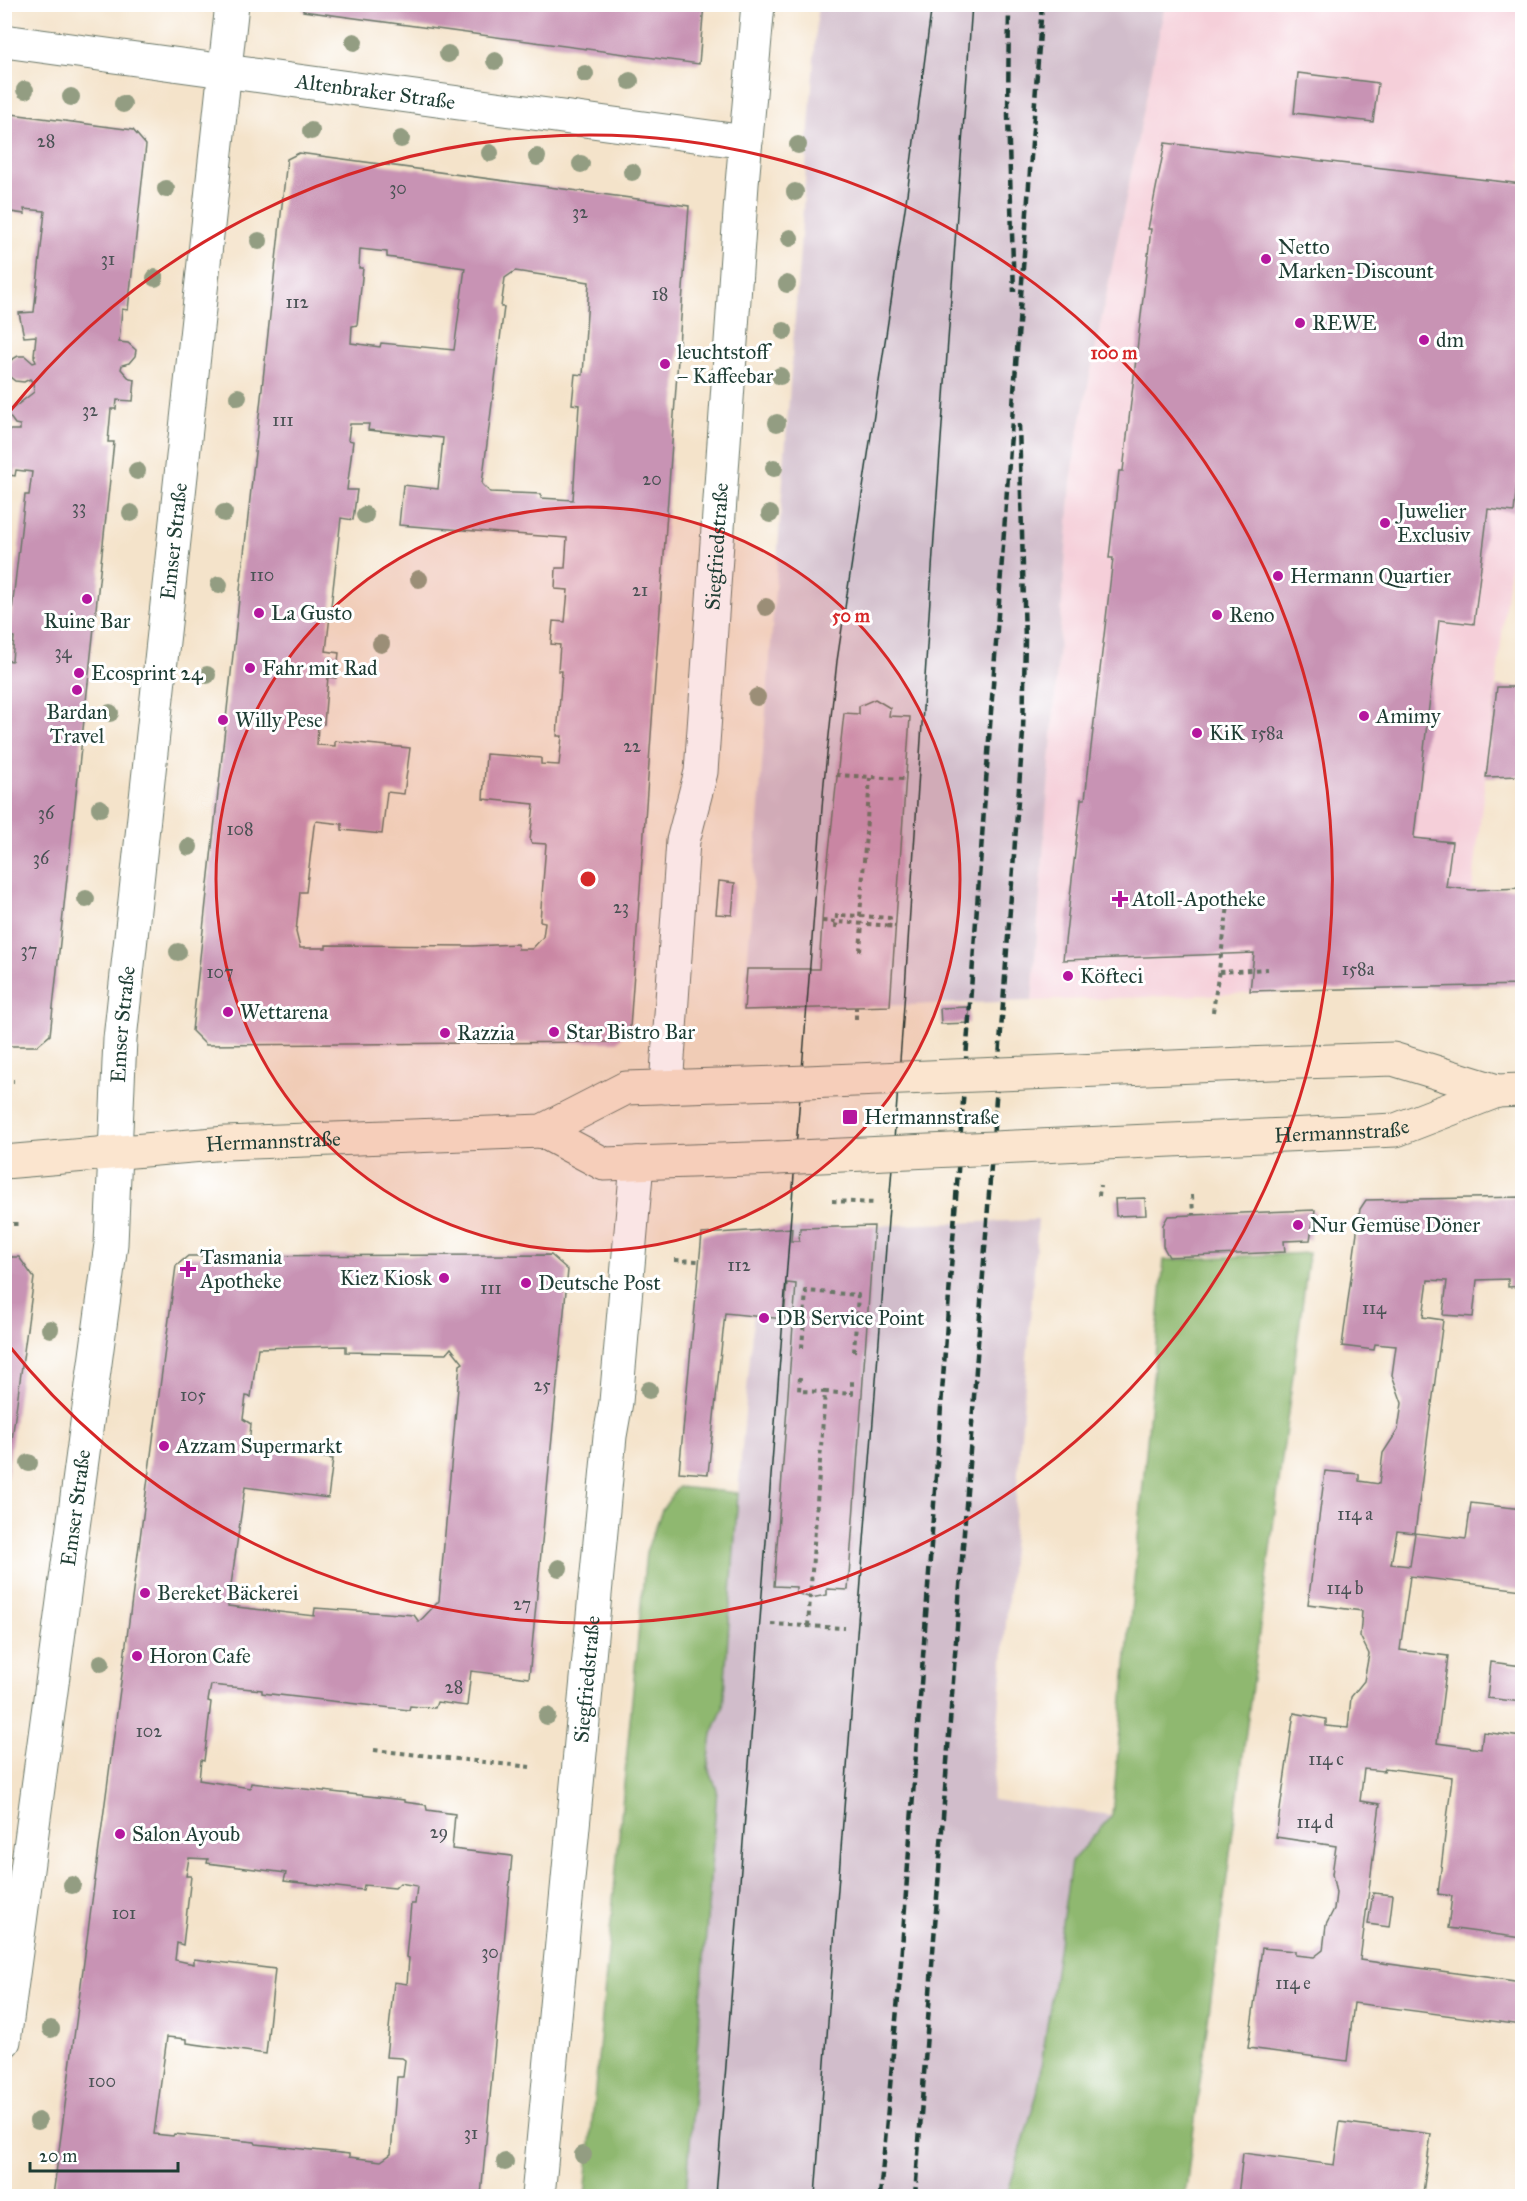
<svg xmlns="http://www.w3.org/2000/svg" width="1527" height="2201" viewBox="0 0 1527 2201" font-family="'IM FELL Great Primer',serif">
	<style>
		.built { fill: #f5cfd9 }
		.industrial { fill: #d1bdcb }
		.forest { fill: #8fb86f; stroke: #577a52; stroke-width: 1.5 }
		.building { fill: #c893b4; fill-rule: evenodd }
		.lines { fill: none; stroke-linecap: round; stroke-linejoin: round }
		.street-casing { stroke: #6a7768; stroke-width: 35 }
		.secondary-casing { stroke: #6a7768; stroke-width: 35 }
		.path { stroke: #6a7768; stroke-width: 4; stroke-dasharray: 4.5 4.5; stroke-linecap: butt }
		.street { stroke: #fff; stroke-width: 33 }
		.secondary { stroke: #fbe5cf; stroke-width: 33 }
		.tram { stroke: #1f3d34; stroke-width: 1.5 }
		.rail { stroke: #1f3d34; stroke-width: 4.5; stroke-dasharray: 9 4.5; stroke-linecap: butt }
		.secondary-bridge-casing { stroke: #6a7768; stroke-width: 35; stroke-linecap: butt }
		.secondary-bridge { stroke: #fbe5cf; stroke-width: 33 }
		.tree { fill: #939d82 }
		.ring { fill: none; stroke: #d62828; stroke-width: 3 }
		.poi-dot { fill: #b5179e; stroke: #fff; stroke-width: 2 }
		.labels { text-anchor: middle; stroke-width: 6; stroke-linejoin: round; paint-order: stroke }
		.number-label { font-size: 18px; fill: #495254 }
		.street-label { font-size: 21px; fill: #1f3d34; stroke: #fff }
		.poi-label { font-size: 21px; fill: #1f3d34; stroke: #fff; text-anchor: start }
		.centre { fill: #d62828; stroke: #fff; stroke-width: 3 }
		.ring-label { font-size: 18px; text-anchor: middle; font-weight: bold; fill: #d62828; stroke: #fff; stroke-width: 6; stroke-linejoin: round; paint-order: stroke }
	</style>
	<rect width="100%" height="100%" fill="#fff"/>
	<filter id="ink" filterUnits="userSpaceOnUse"><feTurbulence type="fractalNoise" baseFrequency=".0167" numOctaves="2"/><feDisplacementMap in="SourceGraphic" scale="12" xChannelSelector="R" yChannelSelector="G"/><feConvolveMatrix kernelMatrix="1 2 1 2 8 2 1 2 1" color-interpolation-filters="sRGB"/></filter>
	<filter id="wash" filterUnits="userSpaceOnUse"><feTurbulence type="fractalNoise" baseFrequency=".008" numOctaves="4" result="noise"/><feDisplacementMap in="SourceGraphic" scale="24" xChannelSelector="R" yChannelSelector="G"/><feGaussianBlur stdDeviation="1.35" result="paint"/><feColorMatrix in="noise" values="0 0 0 0 0 0 0 0 0 0 0 0 0 0 0 0 0 1.4 0 .05"/><feComposite in="paint" operator="in"/></filter>
	<g filter="url(#wash)">
		<rect width="100%" height="100%" fill="#f4e3ca"/>
		<path class="built" d="M1165,5H1522V462L1461,986L1032,1001L1071,483L1077,440Z"/>
		<g class="industrial">
			<path d="M818,5H1165L1077,440L1071,483L1032,1001L744,1010Z"/>
			<path d="M1038,1220L992,1800L1112,1815L1185,2196H585L646,1552L662,1510L678,1487L738,1493L761,1230Z"/>
		</g>
		<g class="forest">
			<path d="M1309,1253L1185,2196H1007L1037,2094L1071,1862L1112,1815L1164,1260Z"/>
			<path d="M678,1487L738,1493L723,1708L712,1734L708,1767L717,1789L686,2196H585L646,1552L662,1510Z"/>
		</g>
		<g id="blocks">
			<g class="building">
				<path d="M303,4H704L699,64L303,11Z"/>
				<path d="M1298,73L1378,83L1373,122L1294,113Z"/>
				<path d="M4,113L133,130L146,145L128,310L122,309L119,342L128,343L136,350L135,356L129,363L122,365L121,369L130,379L135,380L133,401L117,400L116,409H111L108,442H114L50,1035L37,1046H4V660L12,661L14,637L9,636L25,495H29L32,472L16,470L15,476L4,474V430H20V425L15,424L7,413L34,392L33,383L30,379L24,382L15,381L10,377L7,369L11,360L18,356H25L33,363L36,362L34,357L35,355H34L36,336L24,337L19,313L34,312L45,211L24,209L25,214L4,211Z"/>
				<path d="M1165,143L1522,184V434L1514,512L1488,509L1474,624L1439,620L1414,836V838L1452,842L1446,887L1472,890L1522,888V985L1250,991L1254,953L1063,960L1081,799H1085L1113,558H1109L1119,471H1123L1151,229H1148Z"/>
				<path d="M299,153L689,206L630,1028L617,1042L206,1045L192,1031L287,159ZM360,249L387,252V257L465,268L454,350L381,343L380,347L351,343L352,326L357,325L363,268H359ZM515,271L589,282L583,375L575,374L572,404L579,405L573,500L541,498V494L490,492L482,484L504,307H501L505,278ZM350,424H369L368,430L443,438L438,489L403,485L399,525L567,538L565,568H556L555,589L568,590L565,622L553,621L551,644L560,645L558,671H562L557,736H562L559,765L541,764V758L486,754L483,799L534,804L530,840L532,843L546,844L540,921L545,922L543,937L532,949H518L517,944L473,946L326,945V948H300L296,932L300,892H306L314,826L316,821L342,824V830L382,834L387,792L404,794L410,748L335,741V746L317,745L318,724H324L328,677L336,678L339,653L326,651L341,518L353,520L357,490H347L353,441L348,440Z"/>
				<path d="M1497,687H1522V776L1486,777Z"/>
				<path d="M875,699L890,708L889,716L910,717L890,1006L744,1010L747,969H819L823,906L844,713L859,714V706Z"/>
				<path d="M719,881L735,883L732,915L716,914Z"/>
				<path d="M969,1007V1023L941,1024L940,1008Z"/>
				<path d="M1522,1197V1286L1508,1287V1279L1477,1280L1473,1317L1443,1315L1447,1281L1428,1280L1423,1317L1443,1320L1415,1533L1397,1531L1391,1564L1410,1566L1415,1533L1466,1539L1471,1503L1522,1509V1590L1410,1576L1400,1650L1448,1656L1437,1743L1481,1749L1483,1732L1522,1737V1938L1448,1928L1452,1896L1438,1894L1452,1777L1385,1768L1384,1771L1364,1769L1360,1801L1380,1804L1360,1960L1522,1982V2025L1354,2003L1347,2061L1248,2048L1262,1948L1295,1951V1955L1314,1957L1323,1950L1326,1925L1334,1909L1336,1893L1332,1874L1336,1846L1276,1837L1294,1713L1326,1719V1726L1348,1728L1351,1697L1364,1681L1369,1654L1360,1636L1362,1611L1308,1604L1325,1471L1359,1474V1481L1379,1484L1383,1453L1398,1430L1402,1403L1392,1375L1396,1346L1375,1344L1374,1350L1342,1346L1360,1209L1366,1200Z"/>
				<path d="M1145,1198L1146,1215L1116,1216L1115,1199Z"/>
				<path d="M1315,1210L1310,1240L1284,1241L1285,1252L1169,1257L1163,1246V1225L1168,1216Z"/>
				<path d="M874,1226L848,1590L827,1589V1595L811,1598L796,1593V1587L774,1586L796,1284L787,1283L784,1319L725,1313L708,1474L679,1472L702,1234L792,1228L791,1241H799L800,1228Z"/>
				<path d="M551,1255L568,1270L529,1678L471,1671L467,1706L437,1702L435,1708L410,1706L409,1710L262,1693V1690L211,1685L208,1701L211,1702L204,1761L201,1760L199,1780L250,1788L251,1783L404,1800V1802L426,1805L427,1810L455,1814L452,1849L512,1856L481,2196H53L176,1266L188,1256ZM346,1346V1352L446,1354L451,1348L463,1363L460,1365L439,1601L419,1622L414,1615L315,1608L314,1616L228,1606L245,1487L328,1498L333,1459L249,1447L251,1424L243,1419L246,1396L251,1397L258,1348ZM189,1858L208,1859L207,1863L286,1873L284,1881L363,1890L364,1885L395,1888L400,1883L417,1886L415,1904H411L406,1957L409,1958L407,1984L394,1982L386,2057L402,2058L405,2060L403,2077H397L391,2154L381,2161L349,2157V2154L256,2144L255,2142L174,2134L173,2136L154,2134L167,2037L187,2039V2043L266,2054L275,1969L194,1959V1964L175,1960L177,1943L183,1945L191,1876H186Z"/>
				<path d="M4,1257H19L34,1278L6,1483Z"/>
				<path d="M1491,1662L1522,1666V1702L1487,1698Z"/>
				<path d="M1373,1893L1393,1895L1389,1927L1368,1924Z"/>
				<path d="M1340,2122L1431,2134L1423,2193L1419,2192V2196H1238L1243,2153L1334,2165Z"/>
			</g>
		</g>
	</g>
	<g filter="url(#ink)">
		<use href="#blocks" fill-opacity="0" stroke="#6a7768" stroke-width="1.5"/>
		<g class="lines">
			<defs>
				<g id="street">
					<path id="s1" d="M4,41L746,142"/>
					<path id="s2" d="M666,1087L683,841L701,772L742,184L758,4"/>
					<path id="s3" d="M4,2041L111,1244L120,1039L232,4"/>
					<path id="s4" d="M538,2196L610,1436L616,1402L637,1163"/>
				</g>
				<g id="secondary">
					<path d="M1244,1064L1393,1059L1497,1091L1522,1090"/>
					<path d="M542,1131L604,1164L777,1158"/>
					<path id="s5" d="M1104,1143L1396,1130L1497,1091"/>
					<path id="s6" d="M4,1162L226,1143L542,1131L626,1088L782,1083"/>
				</g>
			</defs>
			<use href="#street" class="street-casing"/>
			<use href="#secondary" class="secondary-casing"/>
			<g class="path">
				<path d="M836,775L904,779"/>
				<path d="M860,916L890,918L889,931"/>
				<path d="M822,921L896,926"/>
				<path d="M836,928L837,915L860,916L870,778"/>
				<path d="M860,951L862,923"/>
				<path d="M1219,972L1268,969"/>
				<path d="M1213,1012L1228,906"/>
				<path d="M856,1019V1007"/>
				<path d="M4,1081H14"/>
				<path d="M1192,1195L1193,1215"/>
				<path d="M1099,1196L1100,1185"/>
				<path d="M832,1201L876,1203"/>
				<path d="M4,1224H18"/>
				<path d="M675,1260L698,1261"/>
				<path d="M802,1348L806,1291L858,1295L854,1352"/>
				<path d="M800,1377L799,1391L825,1392"/>
				<path d="M771,1624L845,1628"/>
				<path d="M808,1626L825,1392L852,1394V1381"/>
				<path d="M374,1750L530,1767"/>
			</g>
			<use href="#street" class="street"/>
			<use href="#secondary" class="secondary"/>
			<g class="tram">
				<path d="M716,2196L824,782L837,661L906,202L932,4"/>
				<path d="M815,2196L903,1020L934,537L972,4"/>
			</g>
			<g class="rail">
				<path d="M1009,4L1008,116L1014,292"/>
				<path d="M880,2196L900,1976L1042,4"/>
				<path d="M915,2196L1023,733L1025,640L1019,424"/>
			</g>
			<defs>
				<g id="secondary-bridge">
					<path d="M782,1083L1244,1064"/>
					<path d="M777,1158L1104,1143"/>
				</g>
			</defs>
			<use href="#secondary-bridge" class="secondary-bridge-casing"/>
			<use href="#secondary-bridge" class="secondary-bridge"/>
		</g>
		<g class="tree">
			<circle cx="354" cy="42" r="9"/>
			<circle cx="448" cy="54" r="9"/>
			<circle cx="495" cy="61" r="9"/>
			<circle cx="585" cy="74" r="9"/>
			<circle cx="630" cy="81" r="9"/>
			<circle cx="25" cy="90" r="9"/>
			<circle cx="71" cy="97" r="9"/>
			<circle cx="123" cy="104" r="9"/>
			<circle cx="311" cy="131" r="9"/>
			<circle cx="401" cy="139" r="9"/>
			<circle cx="798" cy="145" r="9"/>
			<circle cx="490" cy="153" r="9"/>
			<circle cx="537" cy="157" r="9"/>
			<circle cx="581" cy="164" r="9"/>
			<circle cx="632" cy="172" r="9"/>
			<circle cx="166" cy="189" r="9"/>
			<circle cx="795" cy="192" r="9"/>
			<circle cx="790" cy="238" r="9"/>
			<circle cx="259" cy="241" r="9"/>
			<circle cx="155" cy="278" r="9"/>
			<circle cx="787" cy="284" r="9"/>
			<circle cx="784" cy="331" r="9"/>
			<circle cx="780" cy="376" r="9"/>
			<circle cx="238" cy="397" r="9"/>
			<circle cx="777" cy="423" r="9"/>
			<circle cx="774" cy="468" r="9"/>
			<circle cx="137" cy="471" r="9"/>
			<circle cx="131" cy="513" r="9"/>
			<circle cx="224" cy="513" r="9"/>
			<circle cx="770" cy="514" r="9"/>
			<circle cx="365" cy="515" r="9"/>
			<circle cx="419" cy="579" r="9"/>
			<circle cx="219" cy="585" r="9"/>
			<circle cx="766" cy="607" r="9"/>
			<circle cx="381" cy="644" r="9"/>
			<circle cx="207" cy="675" r="9"/>
			<circle cx="757" cy="697" r="9"/>
			<circle cx="110" cy="713" r="9"/>
			<circle cx="100" cy="808" r="9"/>
			<circle cx="189" cy="847" r="9"/>
			<circle cx="86" cy="899" r="9"/>
			<circle cx="178" cy="952" r="9"/>
			<circle cx="50" cy="1329" r="9"/>
			<circle cx="649" cy="1390" r="9"/>
			<circle cx="29" cy="1463" r="9"/>
			<circle cx="559" cy="1568" r="9"/>
			<circle cx="101" cy="1663" r="9"/>
			<circle cx="547" cy="1716" r="9"/>
			<circle cx="72" cy="1885" r="9"/>
			<circle cx="51" cy="2029" r="9"/>
			<circle cx="38" cy="2121" r="9"/>
			<circle cx="583" cy="2155" r="9"/>
			<circle cx="505" cy="2162" r="9"/>
		</g>
	</g>
	<circle cx="588" cy="879" r="372" fill="#d62828" fill-opacity=".12"/>
	<g class="ring">
		<circle cx="588" cy="879" r="372"/>
		<path d="M6 416A744 744 0 1 1 6 1342"/>
	</g>
	<g class="poi-dot">
		<circle cx="1266" cy="259" r="6"/>
		<circle cx="1300" cy="323" r="6"/>
		<circle cx="1424" cy="340" r="6"/>
		<circle cx="665" cy="364" r="6"/>
		<circle cx="1385" cy="523" r="6"/>
		<circle cx="1278" cy="576" r="6"/>
		<circle cx="87" cy="599" r="6"/>
		<circle cx="259" cy="613" r="6"/>
		<circle cx="1217" cy="615" r="6"/>
		<circle cx="250" cy="668" r="6"/>
		<circle cx="79" cy="673" r="6"/>
		<circle cx="77" cy="690" r="6"/>
		<circle cx="1364" cy="716" r="6"/>
		<circle cx="223" cy="720" r="6"/>
		<circle cx="1197" cy="733" r="6"/>
		<path d="M1117 890h6v6h6v6h-6v6h-6v-6h-6v-6h6z"/>
		<circle cx="1068" cy="976" r="6"/>
		<circle cx="228" cy="1012" r="6"/>
		<circle cx="554" cy="1032" r="6"/>
		<circle cx="445" cy="1033" r="6"/>
		<rect x="842" y="1109" width="16" height="16" rx="3"/>
		<circle cx="1298" cy="1225" r="6"/>
		<path d="M185 1260h6v6h6v6h-6v6h-6v-6h-6v-6h6z"/>
		<circle cx="444" cy="1278" r="6"/>
		<circle cx="526" cy="1283" r="6"/>
		<circle cx="764" cy="1318" r="6"/>
		<circle cx="164" cy="1446" r="6"/>
		<circle cx="145" cy="1593" r="6"/>
		<circle cx="137" cy="1656" r="6"/>
		<circle cx="120" cy="1834" r="6"/>
	</g>
	<g class="labels">
		<g class="number-label">
			<text x="46" y="147">28</text>
			<text x="398" y="194">30</text>
			<text x="580" y="218">32</text>
			<text x="108" y="265">31</text>
			<text x="660" y="300">18</text>
			<text x="297" y="308">112</text>
			<text x="90" y="416">32</text>
			<text x="283" y="426">111</text>
			<text x="652" y="485">20</text>
			<text x="79" y="513">33</text>
			<text x="262" y="581">110</text>
			<text x="640" y="596">21</text>
			<text x="63" y="658">34</text>
			<text x="1267" y="739">158a</text>
			<text x="632" y="752">22</text>
			<text x="46" y="819">36</text>
			<text x="240" y="835">108</text>
			<text x="41" y="864">36</text>
			<text x="621" y="913">23</text>
			<text x="29" y="956">37</text>
			<text x="1358" y="975">158a</text>
			<text x="220" y="978">107</text>
			<text x="739" y="1271">112</text>
			<text x="491" y="1294">111</text>
			<text x="1374" y="1314">114</text>
			<text x="542" y="1391">25</text>
			<text x="193" y="1401">105</text>
			<text x="1355" y="1520">114 a</text>
			<text x="1345" y="1594">114 b</text>
			<text x="522" y="1610">27</text>
			<text x="454" y="1693">28</text>
			<text x="149" y="1737">102</text>
			<text x="1326" y="1765">114 c</text>
			<text x="1315" y="1828">114 d</text>
			<text x="439" y="1838">29</text>
			<text x="124" y="1919">101</text>
			<text x="490" y="1958">30</text>
			<text x="1293" y="1989">114 e</text>
			<text x="102" y="2087">100</text>
			<text x="471" y="2139">31</text>
		</g>
		<g class="street-label">
			<text dy="7" stroke="none"><textPath href="#s1" startOffset="375">Altenbraker Straße</textPath></text>
			<text dy="7" stroke="none"><textPath href="#s3" startOffset="1510">Emser Straße</textPath></text>
			<text dy="7" stroke="none"><textPath href="#s2" startOffset="544">Siegfriedstraße</textPath></text>
			<text dy="7" stroke="none"><textPath href="#s3" startOffset="1024">Emser Straße</textPath></text>
			<text dy="7" stroke="none"><textPath href="#s5" startOffset="238">Hermannstraße</textPath></text>
			<text dy="7" stroke="none"><textPath href="#s6" startOffset="270">Hermannstraße</textPath></text>
			<text dy="7" stroke="none"><textPath href="#s3" startOffset="538">Emser Straße</textPath></text>
			<text dy="7" stroke="none"><textPath href="#s4" startOffset="519">Siegfriedstraße</textPath></text>
		</g>
		<g class="poi-label">
			<text x="1278" y="254">Netto<tspan x="1278" dy="24">Marken-Discount</tspan></text>
			<text x="1312" y="330">REWE</text>
			<text x="1436" y="347">dm</text>
			<text x="677" y="359">leuchtstoff<tspan x="677" dy="24">– Kaffeebar</tspan></text>
			<text x="1397" y="518">Juwelier<tspan x="1397" dy="24">Exclusiv</tspan></text>
			<text x="1290" y="583">Hermann Quartier</text>
			<text x="271" y="620">La Gusto</text>
			<text x="1229" y="622">Reno</text>
			<text x="87" y="628" text-anchor="middle">Ruine Bar</text>
			<text x="262" y="675">Fahr mit Rad</text>
			<text x="91" y="680">Ecosprint 24</text>
			<text x="77" y="719" text-anchor="middle">Bardan<tspan x="77" dy="24">Travel</tspan></text>
			<text x="1376" y="723">Amimy</text>
			<text x="235" y="727">Willy Pese</text>
			<text x="1209" y="740">KiK</text>
			<text x="1132" y="906">Atoll-Apotheke</text>
			<text x="1080" y="983">Köfteci</text>
			<text x="240" y="1019">Wettarena</text>
			<text x="566" y="1039">Star Bistro Bar</text>
			<text x="457" y="1040">Razzia</text>
			<text x="864" y="1124">Hermannstraße</text>
			<text x="1310" y="1232">Nur Gemüse Döner</text>
			<text x="200" y="1264">Tasmania<tspan x="200" dy="24">Apotheke</tspan></text>
			<text x="432" y="1285" text-anchor="end">Kiez Kiosk</text>
			<text x="538" y="1290">Deutsche Post</text>
			<text x="776" y="1325">DB Service Point</text>
			<text x="176" y="1453">Azzam Supermarkt</text>
			<text x="157" y="1600">Bereket Bäckerei</text>
			<text x="149" y="1663">Horon Cafe</text>
			<text x="132" y="1841">Salon Ayoub</text>
		</g>
	</g>
	<circle cx="588" cy="879" r="9" class="centre"/>
	<g class="ring-label">
		<text x="1114" y="359">100 m</text>
		<text x="851" y="622">50 m</text>
	</g>
	<rect width="1527" height="2201" fill="none" stroke="#fff" stroke-width="24"/>
	<path d="M30 2162v9h148v-9" fill="none" stroke="#1f3d34" stroke-width="3"/>
	<text x="39" y="2162" font-size="18" fill="#1f3d34" stroke="#ffffff" stroke-width="4.5" paint-order="stroke">20 m</text>
</svg>
